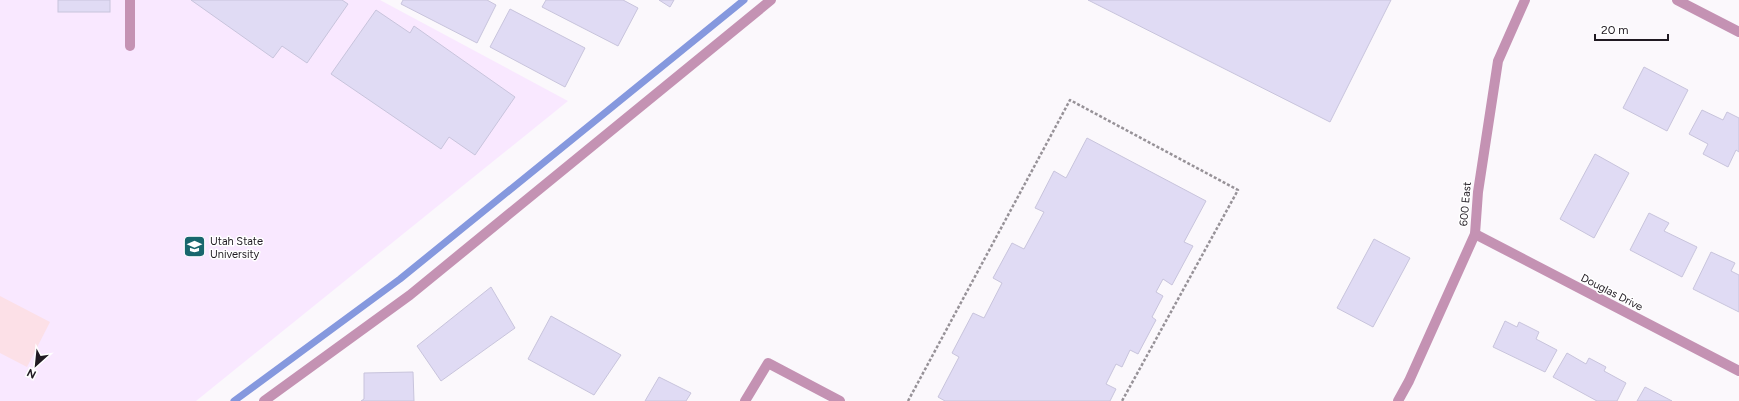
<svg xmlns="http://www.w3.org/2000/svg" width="1739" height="401" viewBox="0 0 1739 401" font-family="Figtree,sans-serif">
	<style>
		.built { fill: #f9e8ff }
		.green { fill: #fce0e7 }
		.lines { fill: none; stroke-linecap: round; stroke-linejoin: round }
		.stream { stroke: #8598de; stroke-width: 7 }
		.building { fill: #e0dbf4; stroke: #c8c4dc }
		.path { stroke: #979298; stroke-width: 2.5; stroke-dasharray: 3 2; stroke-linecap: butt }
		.service { stroke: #c492b3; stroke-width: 10 }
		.minor { stroke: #c492b3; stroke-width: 10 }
		.tertiary { stroke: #c492b3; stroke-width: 10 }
		.labels { text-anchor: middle; stroke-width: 3; stroke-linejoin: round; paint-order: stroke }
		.street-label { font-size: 11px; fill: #201a22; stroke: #fff }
		.poi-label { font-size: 11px; fill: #201a22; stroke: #fff; text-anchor: start }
	</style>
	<rect width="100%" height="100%" fill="#fbf8fc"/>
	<path class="built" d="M0,0H380L568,101L196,401H0Z"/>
	<path class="green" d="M0,296L50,322L27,367L0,353Z"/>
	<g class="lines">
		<path class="stream" d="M234,401L400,279L744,0"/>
	</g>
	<g class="building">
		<rect x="58" y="0" width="52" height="12"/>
		<path d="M191,0H342L348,4L307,63L282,46L273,58Z"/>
		<path d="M403,0H487L496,5L477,43L401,4Z"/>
		<path d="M546,0H623L638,8L618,46L542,7Z"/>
		<path d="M659,0H674L670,7Z"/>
		<path d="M1088,0H1391L1330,122Z"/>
		<path d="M510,9L585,48L565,87L490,47Z"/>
		<path d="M376,10L410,33L414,26L515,97L475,155L449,137L441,149L331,74Z"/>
		<path d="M1644,67L1688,90L1667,131L1623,108Z"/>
		<path d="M1702,110L1723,120L1727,112L1739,118V152L1736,150L1728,167L1703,154L1708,144L1689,134Z"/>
		<path d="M1087,138L1206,201L1184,242L1193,246L1172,285L1163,279L1156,292L1163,296L1152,317L1156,320L1138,354L1130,350L1122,367L1116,364L1106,384L1116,389L1110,401H945L938,397L959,357L952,353L973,313L984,318L1002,283L993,278L1012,243L1024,249L1044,212L1035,208L1054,171L1066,178Z"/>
		<path d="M1595,154L1629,173L1594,238L1560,219Z"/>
		<path d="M1649,213L1669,223L1664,231L1697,247L1682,277L1630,250Z"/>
		<path d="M1374,239L1410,258L1373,327L1337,308Z"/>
		<path d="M1711,252L1735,263L1731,271L1739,275V312L1693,289Z"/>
		<path d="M491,287L515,328L441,381L417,346Z"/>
		<path d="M551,316L621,355L594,395L528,359Z"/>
		<path d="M1505,321L1517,327L1519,322L1539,332L1536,339L1557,350L1545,372L1493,347Z"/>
		<path d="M1567,353L1586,364L1589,358L1606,367L1604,371L1626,383L1617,401H1597L1553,377Z"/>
		<path d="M413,372L414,401H361L364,399V373Z"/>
		<path d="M659,377L691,393L686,401H645Z"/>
		<path d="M1645,387L1672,401H1637Z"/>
	</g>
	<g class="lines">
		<path class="path" d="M908,401L1070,100L1238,190L1122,401"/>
		<g class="service">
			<path d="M130,46V0"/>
			<path d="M264,401L410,295L771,0"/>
		</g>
		<g class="minor">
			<path d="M1475,234L1739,371"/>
			<path d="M745,401L768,363L840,401"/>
		</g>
		<g class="tertiary">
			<path d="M1677,0L1739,32"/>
			<path d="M1398,401L1409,381L1475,234L1478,192L1498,61L1525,0"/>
		</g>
	</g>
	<defs>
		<symbol id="university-square" viewBox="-11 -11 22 22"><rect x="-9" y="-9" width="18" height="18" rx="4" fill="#18666d" stroke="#fff"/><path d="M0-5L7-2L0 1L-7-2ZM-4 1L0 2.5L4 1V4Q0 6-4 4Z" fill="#fff"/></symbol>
	</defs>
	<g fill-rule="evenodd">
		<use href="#university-square" x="182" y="234" width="25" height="25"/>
	</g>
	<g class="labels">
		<g class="street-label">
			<text transform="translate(1465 204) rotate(-85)" y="4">600 East</text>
			<text transform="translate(1612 292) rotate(27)" y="4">Douglas Drive</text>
		</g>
		<g class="poi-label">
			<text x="210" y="245">Utah State<tspan x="210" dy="13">University</tspan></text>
		</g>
	</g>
	<g transform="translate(36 365) rotate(207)" stroke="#ffffff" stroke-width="3" paint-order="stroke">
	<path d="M0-3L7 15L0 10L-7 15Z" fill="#201a22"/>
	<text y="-6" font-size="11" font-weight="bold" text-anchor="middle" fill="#201a22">N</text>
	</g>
	<path d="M1595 34v6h73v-6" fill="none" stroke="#201a22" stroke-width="2"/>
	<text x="1601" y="34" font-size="12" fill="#201a22" stroke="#ffffff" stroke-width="3" paint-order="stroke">20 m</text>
</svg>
